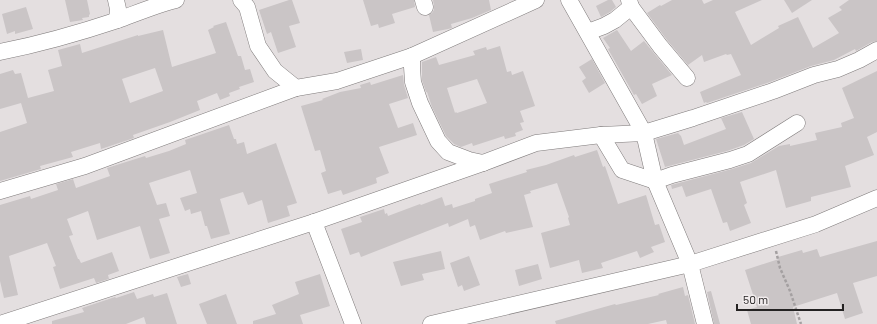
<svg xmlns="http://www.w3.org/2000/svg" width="877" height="324" viewBox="0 0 877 324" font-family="Barlow,sans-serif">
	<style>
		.building { fill: #cac5c6; fill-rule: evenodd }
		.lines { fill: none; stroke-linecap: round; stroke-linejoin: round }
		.minor-casing { stroke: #7f7b7b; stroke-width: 17 }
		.path { stroke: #a4a0a1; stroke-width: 2.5; stroke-dasharray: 3 2; stroke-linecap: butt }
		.minor { stroke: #fff; stroke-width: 16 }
	</style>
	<rect width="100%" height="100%" fill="#e4dfe0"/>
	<g class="building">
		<path d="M65,0H87L90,14L89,15V17L82,18L83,20L70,22Z"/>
		<path d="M289,0H292L300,23L289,26L296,47L278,53L271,32L267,34L259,10Z"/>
		<path d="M363,0H414L415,7L392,14L395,23L379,28L378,24L371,26Z"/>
		<path d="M433,0H489L491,10L472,18L451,24L452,28L448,29L433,32L429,15L432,13L434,10V5Z"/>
		<path d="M608,0H612L616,7L610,12L601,17L596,6Z"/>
		<path d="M672,0H702L704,4L713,0H762L735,12L751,45L779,28L778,26L798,17L813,48L839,33L828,18L842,10L839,7L849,0H877V41L872,42L856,51L855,49L834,60L811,66L770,82L707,103L706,102L704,103L700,92L741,75L731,54L727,55L726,54L704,62L702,55L688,65L667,40L647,13L660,5L661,6Z"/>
		<path d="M784,0H812L792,13Z"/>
		<path d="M26,7L33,29L15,34V31L7,34L2,14Z"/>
		<path d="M226,22L238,56H241L245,70L250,69L254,82L239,87L240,89L229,93L230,96L220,100L217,93L197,101L200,110L170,122L133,135L134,138L101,149L100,143L71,152L73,157L40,166L41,169L0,181V132L27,123L21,103L0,109V74L13,70L15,74L21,73L28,98L54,91L48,70L62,66L58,50L80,44L82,53L138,35V36L163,30L172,67L216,53L208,30L214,27L213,26ZM155,68L163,91L130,103L122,79Z"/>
		<path d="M617,30L631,51L644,41L672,75L652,84L657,96L642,104L636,94L634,95L608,49L610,48L603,38Z"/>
		<path d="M500,46L507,72L511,71L512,75L523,71L535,106L520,111L524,122L520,123L523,130L515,133L516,136L505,139L504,136L473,146L472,143L461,147L454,144L446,136L432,107L427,92H426L422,80V62L436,57L439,65L475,55L473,51L486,47L487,50ZM477,79L487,103L457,113L456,112L455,113L447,88Z"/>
		<path d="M361,49L363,60L347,63L344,52Z"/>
		<path d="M592,59L605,83L589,93L582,81L586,78L579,67Z"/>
		<path d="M877,71V132L867,137L874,155L845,166L851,187L811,197V201L786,208L776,170L740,182L747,203L744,205L751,223L730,231L727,222L723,223L711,189L686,197L682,186L672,189L671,185L675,184L732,169L751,163L779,146L790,144V146L817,140L815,133L842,127L841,123L854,118L842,88Z"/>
		<path d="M403,75L404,85L408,98L389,104L398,128L413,123L417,135L379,147L389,173L376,178L377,183L343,195L341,190L328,194L321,173L326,171L320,150L315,151L301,106L323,100L322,99L340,92L361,88L360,85L370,82L371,85Z"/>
		<path d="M742,112L754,139L744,145L727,151L665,167L656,139L678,133L681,136L684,145L726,129L721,118Z"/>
		<path d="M229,125L234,139H236L237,144L244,142L247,154L276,143L297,203L287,206L290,216L268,223L262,200L248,205L243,192L220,199L230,234L211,239L207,226H205L201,211L191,214L190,209L185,211L180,198L197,193L190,170L149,183L157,205L166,203L170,216L159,219L170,253L150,259L140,226L97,240L88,211L67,219L73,235L69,236L78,259H79L81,263L112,252L119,271L108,275L109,279L96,283L94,278L60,289L53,267L56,266L47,243L9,256L18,295L4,298L0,281V205L30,196L31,199L58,190L56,184L73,179L76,188L110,176L107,168L145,156L146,158L169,151L186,144L185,140Z"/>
		<path d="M597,150L603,167L605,166L618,204L646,195L655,225L659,224L665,242L651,247L654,252L640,258L637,251L601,263L603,268L582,273L579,260L550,268L541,233L570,225L568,218L569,217L557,183L530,191L531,193L524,195L533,227L506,233L505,231L480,240L475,225L470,227L468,219L449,227L448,223L361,257L359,252L350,255L341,229L362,222L360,217L384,209L385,214L387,213L388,216L420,204L421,205L442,197L445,206L452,204L453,208L475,201V199L492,193L489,184L527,172L526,170L546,165L574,155L575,157Z"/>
		<path d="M877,241V276L853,283L863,313L845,319L837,293L793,307L797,324H751L747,310L757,307L745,270L779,259L778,257L802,250L803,253L817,249L820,257Z"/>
		<path d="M441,251L445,269L422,274L424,280L401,286L393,262Z"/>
		<path d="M469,256L480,285L464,291L462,285L458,287L450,263Z"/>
		<path d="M538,264L542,279L519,286L515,270Z"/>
		<path d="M188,274L191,284L181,287L177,277Z"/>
		<path d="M320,274L330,306L300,315L303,324H253V321L276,314L272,305L299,294L295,282Z"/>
		<path d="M683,287L685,296L688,295L695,324H667L666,320L648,324H556L555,321L590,311L615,304L616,305L659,295L658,294Z"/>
		<path d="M711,291L720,324H714L707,292Z"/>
		<path d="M134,292L137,299L153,294L154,297L167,293L177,324H146L144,317L126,324H52V321L84,312L82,308L115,297L116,298Z"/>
		<path d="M226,294L237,324H207L199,304Z"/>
	</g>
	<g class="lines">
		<defs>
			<g id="minor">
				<path d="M116,0L118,9L117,20"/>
				<path d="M241,0L247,7L258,46L275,71L296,88L337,81L412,56"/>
				<path d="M423,0L425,7"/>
				<path d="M569,0L644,133L655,181L690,264L705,324"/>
				<path d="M631,7L660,46L687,78"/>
				<path d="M588,32L604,26L615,20L631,7L629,0"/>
				<path d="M0,52C40,44 79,33 118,20C137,13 156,5 176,0"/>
				<path d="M601,135L622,170L655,181L672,175L730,160L748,154L797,123"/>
				<path d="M483,163L469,160L448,152L438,141L420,103L413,82L412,67V56L536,0"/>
				<path d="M0,191L85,166L296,88"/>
				<path d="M314,222L353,324"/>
				<path d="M0,324L314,222L483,163L536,143L601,135L644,133L693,118L773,91L814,75L838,69L859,60L877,50"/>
				<path d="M431,324L690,264L816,224L877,198"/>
			</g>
		</defs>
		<use href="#minor" class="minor-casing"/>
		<path class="path" d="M776,251L780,268L790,291L801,324"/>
		<use href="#minor" class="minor"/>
	</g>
	<path d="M737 304v6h106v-6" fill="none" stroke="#242222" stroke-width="2"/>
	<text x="743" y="304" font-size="12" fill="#242222" stroke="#f1eced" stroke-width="3" paint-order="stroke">50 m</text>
</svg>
